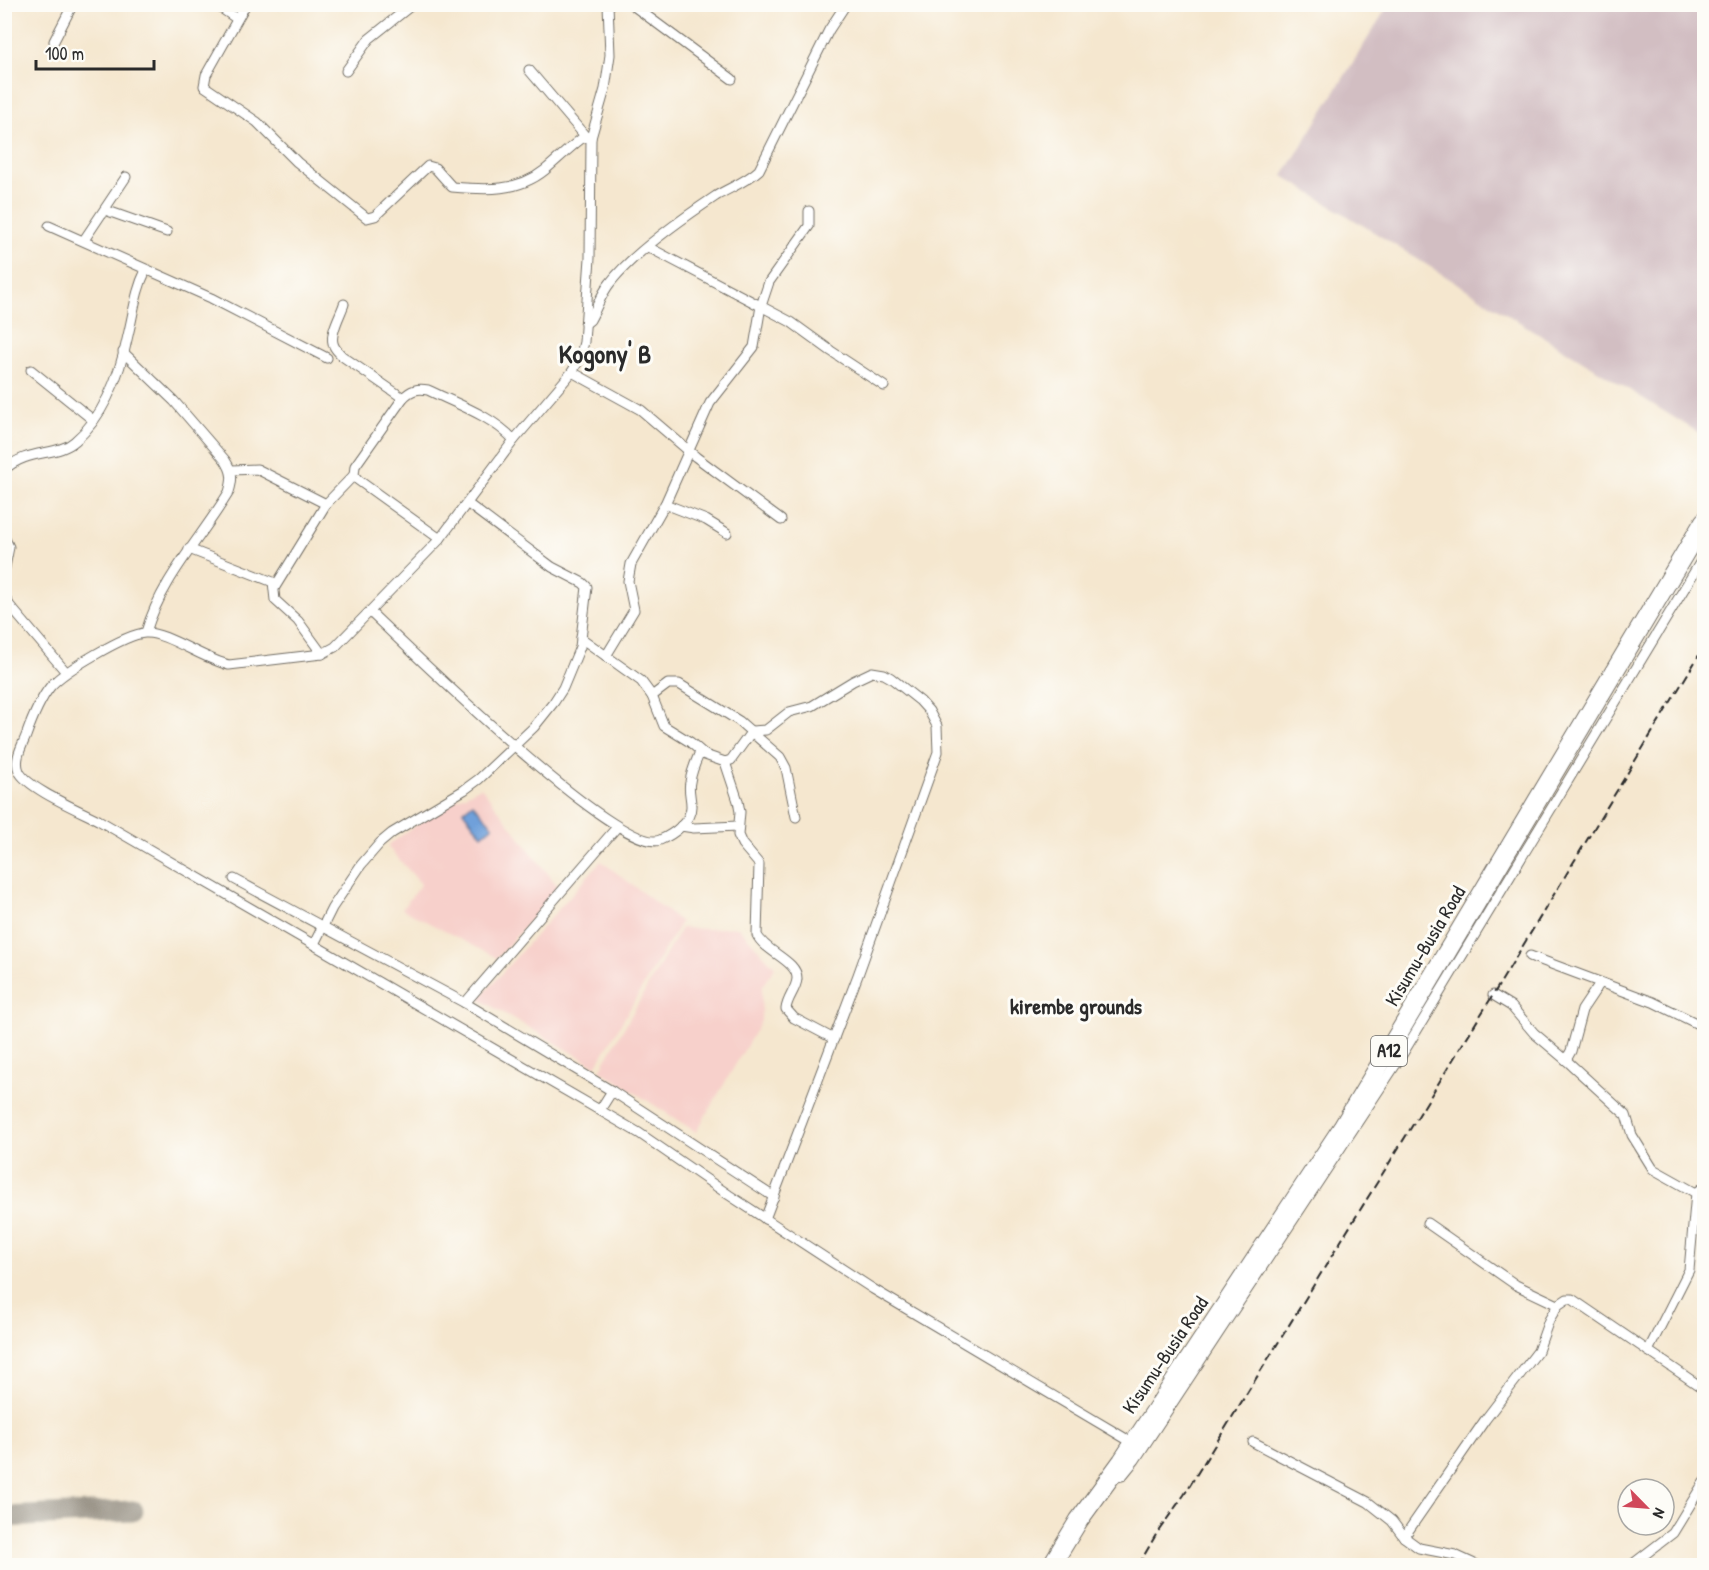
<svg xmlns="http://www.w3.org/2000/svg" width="1709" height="1570" viewBox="0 0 1709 1570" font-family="'Patrick Hand',sans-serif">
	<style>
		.built { fill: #f7d0cb }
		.industrial { fill: #d2bec2 }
		.water { fill: #70a0da; stroke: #4e6682; stroke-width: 1.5 }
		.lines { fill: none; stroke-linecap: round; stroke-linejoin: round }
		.taxiway { stroke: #90897d; stroke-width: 21 }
		.street-casing { stroke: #726d64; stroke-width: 11 }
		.highway-casing { stroke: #726d64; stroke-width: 20 }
		.street { stroke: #fff; stroke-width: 9 }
		.highway { stroke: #fff; stroke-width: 18 }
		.rail { stroke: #2b2b2b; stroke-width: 2; stroke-dasharray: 9 4.5; stroke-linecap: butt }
		.labels { text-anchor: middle; stroke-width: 6; stroke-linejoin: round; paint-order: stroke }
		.shield { fill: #fdfcf7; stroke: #6a6a68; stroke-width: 1.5 }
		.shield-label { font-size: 18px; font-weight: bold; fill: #2b2b2b }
		.street-label { font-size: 20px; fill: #2b2b2b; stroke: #fdfcf7 }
		.quarter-label { font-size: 22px; font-weight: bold; fill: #2b2b2b; stroke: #fdfcf7 }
		.district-label { font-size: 26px; font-weight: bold; fill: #2b2b2b; stroke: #fdfcf7 }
	</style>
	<rect width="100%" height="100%" fill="#fdfcf7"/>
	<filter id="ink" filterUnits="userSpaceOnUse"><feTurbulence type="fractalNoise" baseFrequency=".0167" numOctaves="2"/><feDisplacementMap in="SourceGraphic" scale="12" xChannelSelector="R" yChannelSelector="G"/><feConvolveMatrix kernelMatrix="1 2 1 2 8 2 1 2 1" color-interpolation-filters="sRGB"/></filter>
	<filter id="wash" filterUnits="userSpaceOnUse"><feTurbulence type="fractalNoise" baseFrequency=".008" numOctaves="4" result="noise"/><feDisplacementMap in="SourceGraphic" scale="24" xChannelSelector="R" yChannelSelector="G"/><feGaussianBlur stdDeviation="1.35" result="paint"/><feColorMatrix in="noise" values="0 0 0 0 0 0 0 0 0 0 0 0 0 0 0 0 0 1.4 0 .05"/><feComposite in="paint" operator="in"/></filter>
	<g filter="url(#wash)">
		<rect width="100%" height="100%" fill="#f5e7cf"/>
		<g class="built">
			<path d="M481,787L559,888L497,958L402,909L421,884L387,846L443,806Z"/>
			<path d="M601,861L681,922L596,1066L479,999Z"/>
			<path d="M738,927L775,967L762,986L761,1021L696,1132L600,1070L681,928L707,929Z"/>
		</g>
		<path class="industrial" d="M1389,4L1704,5V436L1283,176Z"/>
		<path class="water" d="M473,803L493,826L482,835L463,811Z"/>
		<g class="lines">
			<path class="taxiway" d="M4,1517L133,1511"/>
		</g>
	</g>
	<g filter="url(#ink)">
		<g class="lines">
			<defs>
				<g id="street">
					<path d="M215,4L237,19"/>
					<path d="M246,4L206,75L204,86L257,122L297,162L367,218L375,216L428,166L435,168L452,187C486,190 518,192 545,170C557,160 568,149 581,139L586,137L591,138"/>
					<path d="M608,4L610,55L605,89L591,138L590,258L584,342L580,358L572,372L514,440L440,539L335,647L322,654L229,665C205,660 164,631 145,633C126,634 62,672 50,687C39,701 32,719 26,736C22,746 14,759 19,771C26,788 81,811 100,821L639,1133L729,1195L873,1289L1133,1443"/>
					<path d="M631,4L732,79"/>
					<path d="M54,41L73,4"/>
					<path d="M529,70L586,137"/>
					<path d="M346,71L369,39L413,4"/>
					<path d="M105,210L167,232"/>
					<path d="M49,226L211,298L327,358"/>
					<path d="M84,240L126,177"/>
					<path d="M648,247L791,322L831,351L884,386"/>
					<path d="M344,304C341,314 330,332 333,343C334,349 339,352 342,356L403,398"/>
					<path d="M585,324L590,320C597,308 601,294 610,283C633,253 683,218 716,196C731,187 746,182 759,170L829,30L846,4"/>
					<path d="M123,352L174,401L225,460C233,472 233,479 229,492C200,540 162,578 146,632"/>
					<path d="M31,370L93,420"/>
					<path d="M572,372L641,410L696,457L781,520"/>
					<path d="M4,470C28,448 57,457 75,441C106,415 121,370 129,331C134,310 136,290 146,270"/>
					<path d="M232,470L257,469L326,504"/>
					<path d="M665,504L706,520L727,533"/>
					<path d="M4,537L9,547L4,572"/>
					<path d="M440,539L358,480L354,475L355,466L403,398C411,390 417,388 428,390C457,404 492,416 514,440"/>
					<path d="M189,549L273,582L275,600L298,621L322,654"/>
					<path d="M275,587L326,504L354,475"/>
					<path d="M4,596L10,606L66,672"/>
					<path d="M370,612C408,647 619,857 660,840C674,834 692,821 691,805C691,797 688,790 690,782C691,772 696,761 700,752"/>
					<path d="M581,638L641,681L652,696L664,726L690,742L705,755L725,762L731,760L752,731L766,730L789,712L812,706L853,681L872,672L884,674L891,678L920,701L929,711L937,726L938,752L858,975L765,1219"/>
					<path d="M606,656L634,610L628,581L631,564L665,504L710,403L754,347L761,306L769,282L809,226V211"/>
					<path d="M652,696L668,684H679L739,721L780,757L786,768L796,817"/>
					<path d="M725,762L738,801L740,812L738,835L742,844L759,864L757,935C765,952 798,961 797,979C796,990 787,998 786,1009L794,1018L834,1039"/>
					<path d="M681,826L694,828L738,826"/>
					<path d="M234,879L465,1003L612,1091L774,1197"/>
					<path d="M314,944L332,908L361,865L380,843L392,833L464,790L479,779L534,727L554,702L563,688L580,647L587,587L583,583L552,567L468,504"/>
					<path d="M1530,956L1653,1002L1704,1027"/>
					<path d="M1493,995L1511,1006L1534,1033L1566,1060L1626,1115L1632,1135L1653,1169L1696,1193"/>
					<path d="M465,1003L617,827"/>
					<path d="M1566,1060L1571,1051L1582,1010L1600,983"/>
					<path d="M600,1110L612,1091"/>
					<path d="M1427,1223L1516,1285L1558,1305"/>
					<path d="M1648,1351L1689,1270L1696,1193L1704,1187"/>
					<path d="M1253,1442L1368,1502L1392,1521L1404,1537L1419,1548L1455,1555L1479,1566"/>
					<path d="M1114,1478L1122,1476L1135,1460L1402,1055L1704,556"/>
					<path d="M1404,1537L1485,1420L1538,1351L1549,1320L1558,1305L1567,1299H1572L1704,1389"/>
					<path d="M1630,1566L1673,1533L1704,1482"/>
				</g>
				<path id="highway" d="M1051,1566L1079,1520L1122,1461L1342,1128L1704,521"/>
			</defs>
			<use href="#street" class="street-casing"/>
			<use href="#highway" class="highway-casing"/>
			<use href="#street" class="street"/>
			<use href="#highway" class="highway"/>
			<path class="rail" d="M1138,1566L1157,1533L1184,1495L1493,995L1704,647"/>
		</g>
	</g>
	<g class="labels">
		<rect class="shield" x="1371" y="1036" width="36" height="30" rx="4.5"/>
		<g class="shield-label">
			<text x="1389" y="1057">A12</text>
		</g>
		<g class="street-label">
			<text transform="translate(1425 946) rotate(-59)" y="7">Kisumu-Busia Road</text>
			<text transform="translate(1165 1355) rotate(-56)" y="7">Kisumu-Busia Road</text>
		</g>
		<g class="quarter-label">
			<text x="1076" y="1014">kirembe grounds</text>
		</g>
		<g class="district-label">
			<text x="605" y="363">Kogony' B</text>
		</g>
	</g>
	<rect width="1709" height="1570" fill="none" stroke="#fdfcf7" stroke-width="24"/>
	<g transform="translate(1646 1507) rotate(115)"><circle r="28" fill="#fdfcf7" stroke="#a9a8a5" stroke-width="1.5"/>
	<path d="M0-4.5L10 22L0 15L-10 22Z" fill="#d1495b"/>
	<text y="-9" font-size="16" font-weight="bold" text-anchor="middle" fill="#2b2b2b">N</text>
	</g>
	<path d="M36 60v9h118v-9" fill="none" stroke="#2b2b2b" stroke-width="3"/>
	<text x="45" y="60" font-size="18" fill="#2b2b2b" stroke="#fdfcf7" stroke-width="4.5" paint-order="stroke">100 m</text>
</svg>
